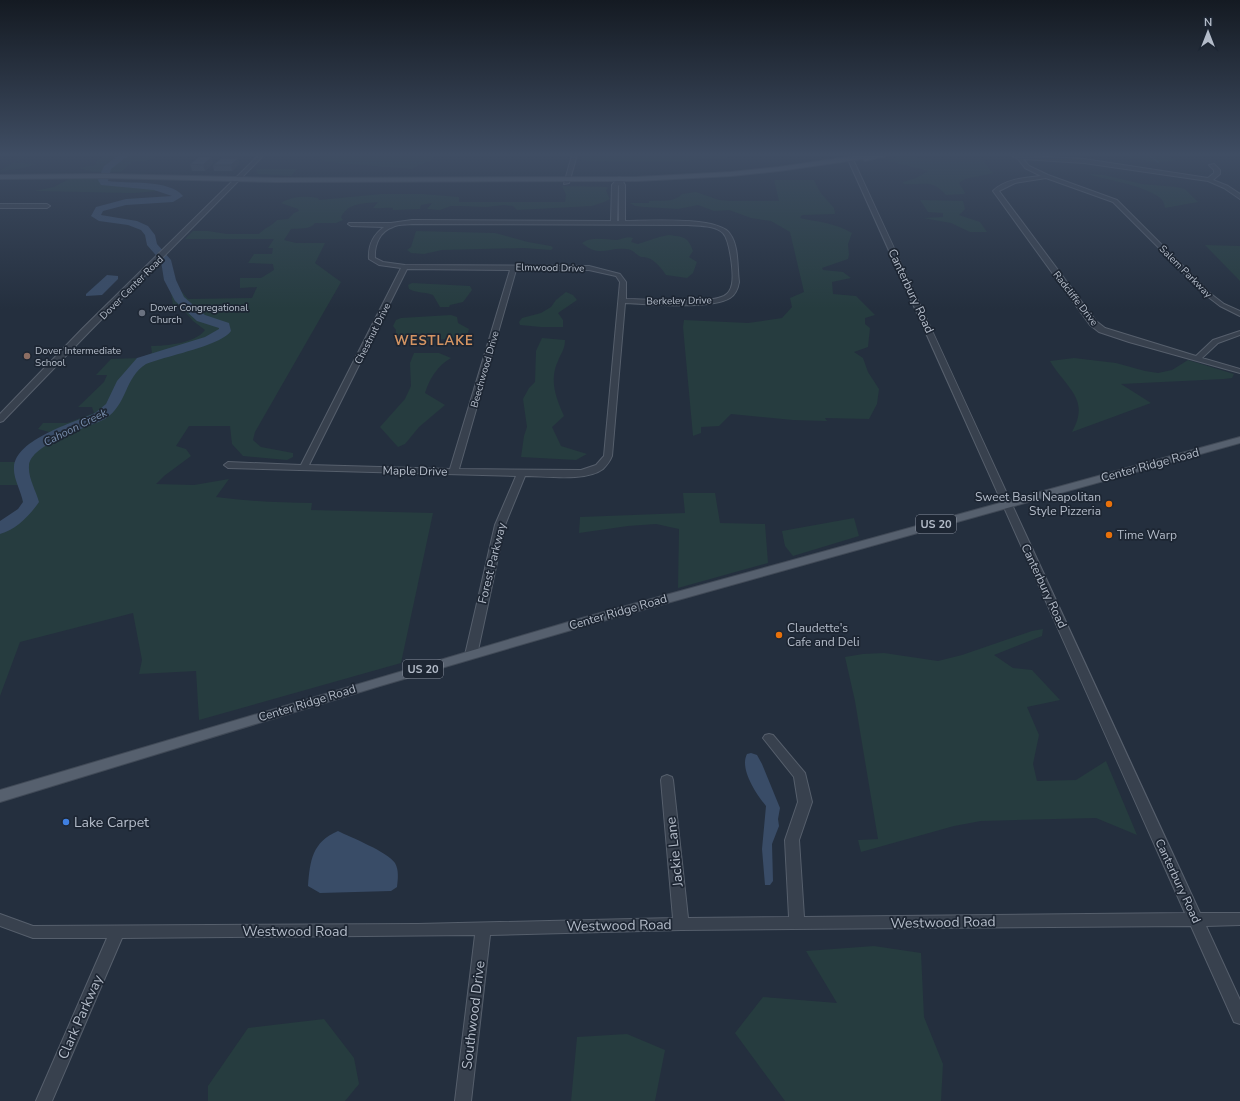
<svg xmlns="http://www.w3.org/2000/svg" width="1240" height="1101" viewBox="0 0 1240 1101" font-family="'Nunito Sans',sans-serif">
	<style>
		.green { fill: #263c3f }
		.water { fill: #394c67 }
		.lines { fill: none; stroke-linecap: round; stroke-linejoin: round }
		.stream { stroke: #394c67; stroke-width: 1.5 }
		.river { fill: #394c67; fill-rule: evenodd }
		.minor-casing { stroke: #565f6c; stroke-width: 2 }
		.major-casing { stroke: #414a57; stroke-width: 2 }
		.minor { fill: #38414e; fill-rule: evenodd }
		.major { fill: #56606e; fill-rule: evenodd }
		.wall { fill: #3b4654 }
		.shaded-wall { fill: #303945 }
		.building { fill: #455162; stroke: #303945 }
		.worship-dot { fill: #6b7280; stroke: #1d2633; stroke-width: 1.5 }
		.education-dot { fill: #8d6e63; stroke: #1d2633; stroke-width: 1.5 }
		.food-dot { fill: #e8710a; stroke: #1d2633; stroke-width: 1.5 }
		.shop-dot { fill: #3f7fe0; stroke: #1d2633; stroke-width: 1.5 }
		.labels { text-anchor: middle; stroke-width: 3.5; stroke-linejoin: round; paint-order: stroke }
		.far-street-label { font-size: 10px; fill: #b4bcc9; stroke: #1d2633 }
		.far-poi-label { font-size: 10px; fill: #b4bcc9; stroke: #1d2633; text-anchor: start }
		.far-water-label { font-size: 11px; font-style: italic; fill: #7c92b1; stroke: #1d2633 }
		.shield { fill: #1d2633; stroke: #878f9c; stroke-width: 1 }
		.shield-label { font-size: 11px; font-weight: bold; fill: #b4bcc9 }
		.street-label { font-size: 12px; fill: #b4bcc9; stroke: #1d2633 }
		.poi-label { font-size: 12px; fill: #b4bcc9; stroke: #1d2633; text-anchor: start }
		.far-district-label { font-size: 13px; font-weight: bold; letter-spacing: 1px; fill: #d59563; stroke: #1d2633 }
		.near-poi-label { font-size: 14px; fill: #b4bcc9; stroke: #1d2633; text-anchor: start }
		.near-street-label { font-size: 14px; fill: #b4bcc9; stroke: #1d2633 }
	</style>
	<rect width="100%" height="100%" fill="#242f3e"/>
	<g class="green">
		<path d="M24,155H28L14,163L38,164L19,169L0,171Z"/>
		<path d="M105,155H154L153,159L145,161H134L121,172H94L78,168L95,165L97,160Z"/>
		<path d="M322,155H434L431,161L421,164L412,169L336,163L321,160Z"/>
		<path d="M584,155H756L672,162L589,161L581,160Z"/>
		<path d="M1129,155H1162L1179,160L1158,162L1128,158Z"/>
		<path d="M900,156L942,160L982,159L991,171L994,173L965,179L959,183L965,193L964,194L946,195C931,178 924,186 904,184L903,182L916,178L928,171L888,161Z"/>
		<path d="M257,169H297L291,176L258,174L256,171Z"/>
		<path d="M1091,174L1104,175L1142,184L1176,187L1185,189L1198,202L1165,208C1164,203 1163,200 1159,197C1141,185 1112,181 1091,175Z"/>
		<path d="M69,179H100L103,180L104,183C126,189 149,185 171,190L133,193L34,191L54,187Z"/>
		<path d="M774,180H814L820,192L834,208L835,214L802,215L800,218C818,222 836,223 852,233L848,244L849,255L848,259L822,268L823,270L843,272L851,278L832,282L833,294L856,296L875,315L865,318V324L870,328L868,347L854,352L863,358L868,372L879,389L877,404L869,419L825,418L827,421L793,420L731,414L719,426L701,427V433L693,436L683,327L684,320L748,323L782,318L792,307L790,298L804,292L790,232L771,221L751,218L729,210L714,211L698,205L678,209L644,207L635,206L630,203H649V201C660,200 674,203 682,194L696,192L719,200L731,201H779Z"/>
		<path d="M562,186L608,187L606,191L610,199L604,202L592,206L517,210L513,206L504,205L486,207L460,206H451L440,210L427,209L432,203L421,205L420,209L393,210V208C387,207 380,209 373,208L378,202C363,204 349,202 341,217L343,220L336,223H315C310,230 299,228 291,229L284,240L296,243H325L315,263L341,282L255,432L253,440L261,447L293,453V457L287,460L243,456L232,444L230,426H189L176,446L186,449L191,456L164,476L156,484L194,485L229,479L216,497C247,501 280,503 312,503L311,510L433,513L401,663L199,720L196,671L139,674L142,660L133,613L20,642L0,696V522L23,506L22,485H0V462H16L30,443L53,433L38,429L43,423H67L94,413L92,407H78L104,382L107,375H96L111,359L140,358L152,353L151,346C166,346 196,343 205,330L193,321L180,306L173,305L171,292H182L188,299L252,298L257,287L240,288V278H261L274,270L273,264L248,263L254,254H272L273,248H268L274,239H185L193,231H208L227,234H259C264,228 272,226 277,220L288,219L294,213L299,211L298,209L281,203C293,196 304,196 318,198L319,200L381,194H423L459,197V202H565L566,195Z"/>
		<path d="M920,200L963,201L965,209L959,215L980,222L987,232H970L951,223L923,218L943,217V213L928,212Z"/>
		<path d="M416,231L495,233L528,242L551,246L553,248L551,250L524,248L442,250L424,254L411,253L407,250L411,247Z"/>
		<path d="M669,235C683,237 688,236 693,251L689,257L697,262L693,273L687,278L666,275C662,269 655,260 648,258C645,257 642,258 639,256C635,253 632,249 626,249C608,247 599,258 582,243C593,236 605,240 617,240C623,239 627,236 633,238L631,242L638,244L659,237Z"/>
		<path d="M1205,245L1240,246V281Z"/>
		<path d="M412,283L470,286L472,290L463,302L450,305L449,307H440L433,295C425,292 416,293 409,289L408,285Z"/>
		<path d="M566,292L573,295L577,300L558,313L563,320V327H541L520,325L519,322L522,318L541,313L551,307L556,300Z"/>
		<path d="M451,315L457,317L458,323L469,329L467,336L430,341L415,338L395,339L394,337L396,336V330L393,326L396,320L401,318Z"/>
		<path d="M542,338L565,340C565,349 561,353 558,361C549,380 556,398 564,416L552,427L561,446L587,454L576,460L521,457L524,436L527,427L523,399L529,388L535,382L536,351Z"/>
		<path d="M414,353H439L451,358C437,366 430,378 425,393L445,405L419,427L405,444L398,447L380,427L405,399L411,386L410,363Z"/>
		<path d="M1074,358L1116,363L1145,371L1158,373L1172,370L1188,360L1234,374L1232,378L1224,379L1121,384L1151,403L1072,432C1091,399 1066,388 1050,361Z"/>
		<path d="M683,493H715L720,523L765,524L768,563L678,588L679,529L656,524L628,526L579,533L580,517L685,513Z"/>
		<path d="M854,518L859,536L793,556L785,546L782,531Z"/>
		<path d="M1043,629L1042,636L994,655L1013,668L1032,670L1060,700L1027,707L1039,735L1033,764L1037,781L1076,780L1106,761L1137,835L1096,818L981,821L954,826L861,852L858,840L878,839L855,701L845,657L863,654L884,653L938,661L962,655L1032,631Z"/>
		<path d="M874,946L921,953L924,1017L943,1064L941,1101H785L735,1033L763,997L837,1003L806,951Z"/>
		<path d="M324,1019L354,1058L359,1084L345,1101H208V1086L248,1028Z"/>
		<path d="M627,1034L665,1050L655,1101H571L577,1037Z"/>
	</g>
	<g class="water">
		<path d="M107,275L118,276V279L102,295L86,296V294Z"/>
		<path d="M751,753L757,755L762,764L780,808L778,819L779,826L772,844L773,881L770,885H765L762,849L766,806C757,795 739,769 747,754Z"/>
		<path d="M338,831C350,837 388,852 395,863C399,870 398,879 397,887L391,891L320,893L308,886C310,861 312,842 338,831Z"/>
	</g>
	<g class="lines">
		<path class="stream" d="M1149,155L1158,162"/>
		<path class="river" d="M119,155H129L111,169L108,181C128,184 169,179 183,196L173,202L126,205L103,211L101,215L137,221L148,226L155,235L157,244L171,260L176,280L184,297L205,315L229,323L231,331C222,344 177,354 161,359C156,361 150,362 146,364C124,378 128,404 105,419C87,428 30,444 29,466C28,478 36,491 39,502C30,515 16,530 0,534V521L18,509L23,502C21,491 13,478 14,467C16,439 73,423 95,413L106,404L117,381L137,358L205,337L219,329V328L197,321L175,301L164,280L161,261L147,245L145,235L141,230L128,225L99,221L91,216L96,207L126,199L172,196L154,190L101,185L98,180L104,166Z"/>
		<defs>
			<g id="minor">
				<path d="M259,155H264L89,332L3,421L0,422V414L83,328Z"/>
				<path d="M572,155H577L569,183L564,184Z"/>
				<path d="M846,155H851C968,407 1083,661 1200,913H1240V925L1206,926L1240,1000V1024L1234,1022L1191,926L681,930L490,935L471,1101H455L475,935L122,938L52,1101H36L107,938H33L0,926V914L33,926L418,924L673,918L661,780L662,777L667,775L672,777L673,780L688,918L789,917L785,840L798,802L794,777L763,738L765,735L769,734L773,735L805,773L812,802L799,840L804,917L1185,913C1072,661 960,407 846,155Z"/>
				<path d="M1011,155L1084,159L1208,178L1214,173V170L1209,165L1214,164L1220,170V174L1213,180L1228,186L1240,194V199L1224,188L1208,181L1084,163L1023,159L1029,166L1048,175L1117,200L1211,294L1224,304L1240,311V316L1220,306L1207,296L1113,202L1046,178L1015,183L999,191L1096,321L1105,328L1196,356L1213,340L1240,331V335L1218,343L1202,358L1240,369V373L1129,342L1099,332L1090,325L993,191C1005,179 1024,178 1041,176L1025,168L1018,159Z"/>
				<path d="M619,177L621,178L625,185V221C646,221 719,216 730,234C739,246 737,267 739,282C738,288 736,294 730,298C711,310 649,304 625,303L612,456C610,461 607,465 603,469C586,482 546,476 525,476L505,525L477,655L475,658H467L465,655L495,525L516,476L228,468L224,465L228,462L301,465L401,268L379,265L369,259C368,245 373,235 384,227L351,226L348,224L349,223H391L412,220L611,221L612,185ZM619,185V221H617L618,186ZM412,224L688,225C699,226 715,225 723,233C730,240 734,274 732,284C731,289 728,294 724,296C704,305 649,299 626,299V282L620,274L589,266L405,265L383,262L375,258C374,245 380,231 393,227C398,224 406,225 412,224ZM407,269L510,270L450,469L309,465ZM516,270H589L616,276L620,282L604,456L596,465L581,470L459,469Z"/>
				<path d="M0,204H47L50,206L47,208H0Z"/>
			</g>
			<g id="major">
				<path d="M860,155H890L865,161L862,159L779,171L731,176L637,181L276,182L106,178L0,179V175L106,174L276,178L637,177L731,172L779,167Z"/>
				<path d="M1240,437V443L592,624L380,686L0,802V790L582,618Z"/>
			</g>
		</defs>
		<use href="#minor" class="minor-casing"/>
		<use href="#major" class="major-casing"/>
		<use href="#minor" class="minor"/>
		<use href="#major" class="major"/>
	</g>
	<g class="wall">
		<path d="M211,157L213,163L205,171H192L190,164Z"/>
		<path d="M238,158L239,164L232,171H214L213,165Z"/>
	</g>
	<g class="shaded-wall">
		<path d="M211,157L213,163L205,171L203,165Z"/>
		<path d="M238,158L239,164L232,171L231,165Z"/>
	</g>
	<g class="building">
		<path d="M199,157H211L203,165L190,164Z"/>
		<path d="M222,158H238L231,165H213Z"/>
	</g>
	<linearGradient id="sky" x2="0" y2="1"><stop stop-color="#141a22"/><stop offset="0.5" stop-color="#3f4d63"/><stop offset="1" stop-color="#3f4d63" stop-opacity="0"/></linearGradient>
	<rect width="1240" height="309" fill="url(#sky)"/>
	<circle class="worship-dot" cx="142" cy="313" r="4"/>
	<circle class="education-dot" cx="27" cy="356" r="4"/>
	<g class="food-dot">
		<circle cx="1109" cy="504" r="4"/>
		<circle cx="1109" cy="535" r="4"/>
		<circle cx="779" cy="635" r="4"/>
	</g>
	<circle class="shop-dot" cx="66" cy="822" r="4"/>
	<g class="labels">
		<g class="far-street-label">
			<text transform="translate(550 267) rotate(1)" y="4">Elmwood Drive</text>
			<text transform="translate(1186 271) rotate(45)" y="4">Salem Parkway</text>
			<text transform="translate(131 287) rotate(-45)" y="4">Dover Center Road</text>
			<text transform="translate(1076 298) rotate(52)" y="4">Radcliffe Drive</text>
			<text transform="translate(679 300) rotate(-1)" y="4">Berkeley Drive</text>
			<text transform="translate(372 333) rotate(-63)" y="4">Chestnut Drive</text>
			<text transform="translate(484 369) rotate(-74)" y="4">Beechwood Drive</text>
		</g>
		<g class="far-poi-label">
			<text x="150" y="311">Dover Congregational<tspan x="150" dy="12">Church</tspan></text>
			<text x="35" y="354">Dover Intermediate<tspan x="35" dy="12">School</tspan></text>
		</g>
		<g class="far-water-label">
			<text transform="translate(75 427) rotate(-27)" y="4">Cahoon Creek</text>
		</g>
		<g class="shield">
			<rect x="916" y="515" width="40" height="18" rx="3"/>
			<rect x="403" y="660" width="40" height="18" rx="3"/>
		</g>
		<g class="shield-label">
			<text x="936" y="528">US 20</text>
			<text x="423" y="673">US 20</text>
		</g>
		<g class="street-label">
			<text transform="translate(911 291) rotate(65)" y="4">Canterbury Road</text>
			<text transform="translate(1150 465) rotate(-15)" y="4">Center Ridge Road</text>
			<text transform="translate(415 471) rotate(1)" y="4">Maple Drive</text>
			<text transform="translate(492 563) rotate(-76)" y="4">Forest Parkway</text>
			<text transform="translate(1044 586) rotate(65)" y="4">Canterbury Road</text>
			<text transform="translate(618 612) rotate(-16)" y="4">Center Ridge Road</text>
			<text transform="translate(307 703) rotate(-17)" y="4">Center Ridge Road</text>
			<text transform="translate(1178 881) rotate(65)" y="4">Canterbury Road</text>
		</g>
		<g class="poi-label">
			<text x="1101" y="501" text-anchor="end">Sweet Basil Neapolitan<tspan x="1101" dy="14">Style Pizzeria</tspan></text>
			<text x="1117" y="539">Time Warp</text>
			<text x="787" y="632">Claudette's<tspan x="787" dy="14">Cafe and Deli</tspan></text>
		</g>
		<g class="far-district-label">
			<text x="434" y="345">WESTLAKE</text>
		</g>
		<g class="near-poi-label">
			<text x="74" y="827">Lake Carpet</text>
		</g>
		<g class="near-street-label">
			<text transform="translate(674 852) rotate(-96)" y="5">Jackie Lane</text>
			<text transform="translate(943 922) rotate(-1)" y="5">Westwood Road</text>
			<text transform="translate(619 925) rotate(-1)" y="5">Westwood Road</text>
			<text x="295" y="936">Westwood Road</text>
			<text transform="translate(473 1015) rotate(-83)" y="5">Southwood Drive</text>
			<text transform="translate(80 1017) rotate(-66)" y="5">Clark Parkway</text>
		</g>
	</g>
	<g transform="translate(1208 32)" stroke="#1d2633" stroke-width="3" paint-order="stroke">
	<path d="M0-3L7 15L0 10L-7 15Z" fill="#b4bcc9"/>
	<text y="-6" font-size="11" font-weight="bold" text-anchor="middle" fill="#b4bcc9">N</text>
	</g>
</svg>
